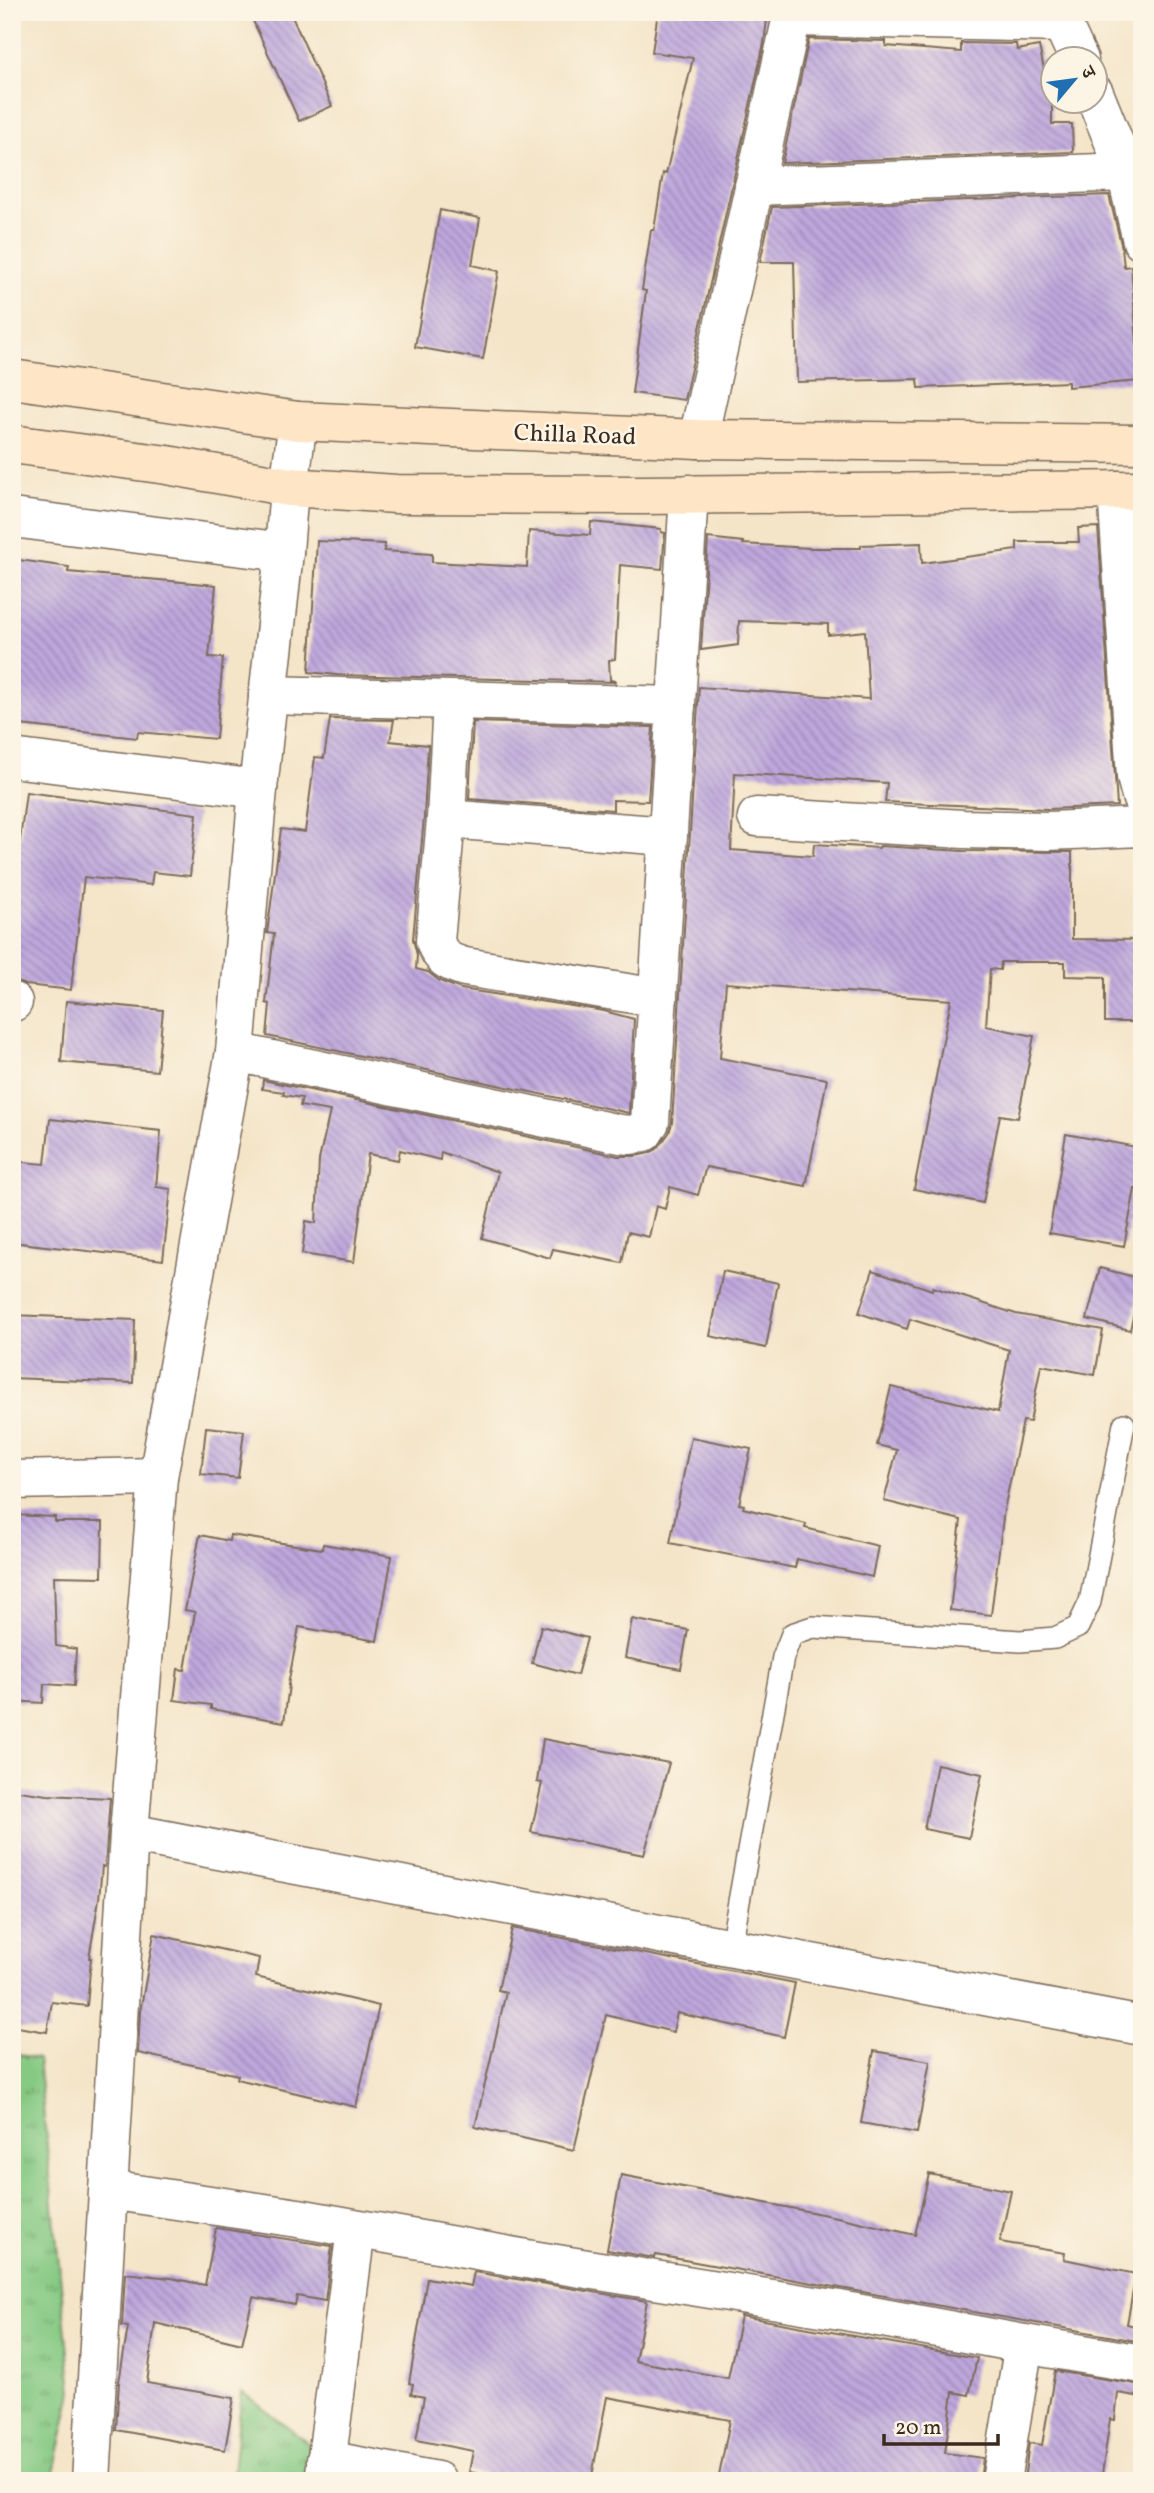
<svg xmlns="http://www.w3.org/2000/svg" width="1154" height="2493" viewBox="0 0 1154 2493" font-family="Vollkorn,'Noto Serif Devanagari',serif">
	<style>
		.grass { fill: url(#grass-tufts); stroke: #607a50; stroke-width: 2 }
		.building { fill: url(#building-back-hatch) }
		.lines { fill: none; stroke-linecap: round; stroke-linejoin: round }
		.service-casing { stroke: #7c6b5a; stroke-width: 24 }
		.minor-casing { stroke: #7c6b5a; stroke-width: 41 }
		.secondary-casing { stroke: #7c6b5a; stroke-width: 41 }
		.service { stroke: #fff; stroke-width: 21 }
		.minor { stroke: #fff; stroke-width: 38 }
		.secondary { stroke: #fde5c5; stroke-width: 38 }
		.labels { text-anchor: middle; stroke-width: 5; stroke-linejoin: round; paint-order: stroke }
		.street-label { font-size: 24px; fill: #3b2a1e; stroke: #fcf5e5 }
	</style>
	<defs>
		<pattern id="grass-tufts" width="24" height="20" patternUnits="userSpaceOnUse" patternTransform="scale(1.75)"><rect width="24" height="20" fill="#85c983"/><path d="M3 7l-1-3M5 7V3M7 7l1-3M15 17l-1-3M17 17v-4M19 17l1-3" fill="none" stroke="#6ea36b"/></pattern>
		<pattern id="building-back-hatch" width="6" height="6" patternUnits="userSpaceOnUse" patternTransform="scale(1.75)"><rect width="6" height="6" fill="#bea7dd"/><path d="M-1 5l2 2M0 0l6 6M5-1l2 2" fill="none" stroke="#9c88b3"/></pattern>
	</defs>
	<rect width="100%" height="100%" fill="#fcf5e5"/>
	<filter id="ink" filterUnits="userSpaceOnUse"><feTurbulence type="fractalNoise" baseFrequency=".0143" numOctaves="2"/><feDisplacementMap in="SourceGraphic" scale="14" xChannelSelector="R" yChannelSelector="G"/><feConvolveMatrix kernelMatrix="1 2 1 2 8 2 1 2 1" color-interpolation-filters="sRGB"/></filter>
	<filter id="wash" filterUnits="userSpaceOnUse"><feTurbulence type="fractalNoise" baseFrequency=".00686" numOctaves="4" result="noise"/><feDisplacementMap in="SourceGraphic" scale="28" xChannelSelector="R" yChannelSelector="G"/><feGaussianBlur stdDeviation="1.57" result="paint"/><feColorMatrix in="noise" values="0 0 0 0 0 0 0 0 0 0 0 0 0 0 0 0 0 1.4 0 .05"/><feComposite in="paint" operator="in"/></filter>
	<g filter="url(#wash)">
		<rect width="100%" height="100%" fill="#f4e5c9"/>
		<g class="grass">
			<path d="M12,2053L38,2059L72,2392L52,2481H12Z"/>
			<path d="M242,2392L356,2481H232Z"/>
		</g>
		<g id="blocks">
			<g class="building">
				<path d="M249,12H290L332,106L299,121Z"/>
				<path d="M658,12H768L764,43L684,400L632,393L646,291L642,290L651,230H654L663,173L666,174L693,58L652,52Z"/>
				<path d="M809,39L886,41V46L961,52V43L1016,44L1017,50L1039,46L1052,107V124H1072L1073,152L782,163Z"/>
				<path d="M1109,195L1122,248L1124,267L1131,266L1140,381L1068,387V382L919,388L918,379L797,382L794,262H760L772,207Z"/>
				<path d="M440,210L480,218L472,265L499,271L483,359L415,347Z"/>
				<path d="M591,522L661,529V532L665,533L662,569L620,565L615,659L609,660L610,680L616,681V682L337,675L309,672L317,541L385,544L384,551L432,554V562L527,567L529,531L590,535Z"/>
				<path d="M1098,527L1117,806L1048,809L885,802L887,783L735,773L731,850L813,856L814,844L879,848L880,846L963,851L1072,852V939L1142,940V1022H1105V977L1065,976V962H1001L1000,970L990,969L986,1026L1034,1036L1018,1118L1000,1115L983,1203L914,1189L951,1000L726,983L720,1058L827,1079L806,1186L706,1167L698,1195L670,1187L665,1209L656,1206L649,1237L628,1232L622,1263L553,1249L550,1258L482,1238L498,1172L441,1152L440,1160L400,1150L398,1160L368,1154L354,1262L302,1254L306,1221L316,1223L319,1160L330,1111L300,1106L302,1098L283,1095L284,1092L262,1089L263,1080L618,1156H636L649,1153L657,1149L669,1133L672,1123L699,687L869,699L865,631L828,635V624L739,621L738,645L701,650L708,538L743,542V544L811,548H861V545L921,543L922,563L1017,550V542H1079L1078,528Z"/>
				<path d="M19,560L69,567L68,572L216,585L209,657L223,658L216,739L138,732L137,738L12,724V620Z"/>
				<path d="M330,719L394,720L390,741L428,745L424,817L413,939L417,955L416,969L428,972L440,981L461,989L604,1011L634,1019L629,1113L267,1036L270,1004L266,1003L274,934L267,933L281,829L305,832L315,757L324,758Z"/>
				<path d="M473,722L653,727L648,801L613,800V810L469,799Z"/>
				<path d="M26,792L197,814L190,876L153,872L151,885L84,877L71,990L26,985L12,980V904Z"/>
				<path d="M66,1001L163,1010L157,1071L61,1062Z"/>
				<path d="M50,1119L161,1131L156,1187L171,1189L163,1260L12,1242V1161L45,1164Z"/>
				<path d="M1066,1134L1142,1148V1189H1135L1124,1246L1049,1233Z"/>
				<path d="M1100,1268L1142,1279L1130,1330L1087,1319Z"/>
				<path d="M873,1270L932,1290L933,1287L1016,1314L1103,1330L1095,1375L1041,1365L1030,1422L1023,1421L1004,1510L991,1615L950,1610L961,1520L884,1501L897,1450L877,1445L891,1387L998,1412L1009,1350L910,1319L907,1329L859,1313Z"/>
				<path d="M723,1271L778,1283L766,1348L710,1336Z"/>
				<path d="M12,1315L135,1320L133,1383L12,1378Z"/>
				<path d="M206,1427L244,1431L238,1478L201,1474Z"/>
				<path d="M691,1437L751,1449L739,1504L744,1505L743,1508L806,1524L805,1528L878,1546L872,1577L797,1559L795,1568L670,1543Z"/>
				<path d="M12,1515L55,1517V1522H103L102,1577L54,1576L56,1646L76,1649L74,1686L44,1684L43,1703L12,1701Z"/>
				<path d="M200,1535L229,1541L230,1535L322,1549L323,1544L392,1556L377,1641L299,1627L288,1685H289L284,1722L211,1709V1705L174,1700L178,1669L185,1670L195,1612L185,1610Z"/>
				<path d="M632,1619L688,1630L681,1669L625,1658Z"/>
				<path d="M541,1626L587,1638L577,1675L532,1663Z"/>
				<path d="M543,1739L669,1763L644,1855L531,1832L542,1783L537,1782Z"/>
				<path d="M937,1764L982,1774L969,1838L924,1829Z"/>
				<path d="M12,1790L47,1795L110,1798L105,1867L102,1866L99,1899L89,1958H91L87,2006L52,2002L47,2032L17,2027V2022L12,2021Z"/>
				<path d="M512,1928L795,1983L784,2037L677,2013L673,2032L606,2015L574,2150L475,2127L506,1992L498,1990Z"/>
				<path d="M154,1934L259,1958L256,1977L379,2006L356,2107L237,2079L238,2075L138,2053L140,2012Z"/>
				<path d="M874,2051L930,2061L917,2133L861,2123Z"/>
				<path d="M929,2174L1011,2191L1000,2242L1065,2253L1064,2259L1136,2274L1127,2324L1142,2328V2342L656,2255L655,2258L607,2250L621,2175L842,2218L915,2235Z"/>
				<path d="M216,2228L332,2246L325,2301L297,2296L295,2305L253,2297L242,2344L155,2323L147,2383L234,2398L225,2450L116,2430L119,2382L128,2327L122,2326L125,2273L171,2278L205,2285Z"/>
				<path d="M474,2272L647,2301L635,2361L728,2378L741,2316L977,2358L969,2395L953,2392L945,2453L983,2458L980,2481H718L730,2420L607,2397L591,2481H518L469,2472L473,2451L416,2440L424,2397L411,2394L413,2384L409,2383L427,2278L471,2286Z"/>
				<path d="M1055,2371L1142,2385V2397L1118,2393L1115,2420L1110,2419L1101,2481H1024L1029,2443L1042,2445Z"/>
			</g>
		</g>
	</g>
	<g filter="url(#ink)">
		<use href="#blocks" fill-opacity="0" stroke="#7c6b5a" stroke-width="2"/>
		<g class="lines">
			<defs>
				<path id="service" d="M731,1946L783,1657L792,1634L813,1627L1020,1641L1055,1638L1078,1627L1090,1602L1124,1424"/>
				<g id="minor">
					<path d="M1057,12L1079,60"/>
					<path d="M791,17L1062,23"/>
					<path d="M1094,93L1126,172L1142,241"/>
					<path d="M754,186L1126,172"/>
					<path d="M698,439L793,12"/>
					<path d="M1117,490L1136,777L1142,799"/>
					<path d="M12,518L284,552"/>
					<path d="M268,695L676,706"/>
					<path d="M452,701L446,819L435,941C441,959 448,962 465,967L658,998"/>
					<path d="M12,758L258,789"/>
					<path d="M757,817L964,829L1048,831L1142,827"/>
					<path d="M446,819L668,836"/>
					<path d="M12,1002H13"/>
					<path d="M235,1052L620,1134L631,1135L644,1132L650,1122L689,494"/>
					<path d="M12,1480L158,1477"/>
					<path d="M129,1833L1142,2026"/>
					<path d="M109,2190L298,2218L538,2261L840,2310L1024,2344L1142,2364"/>
					<path d="M326,2460L437,2481"/>
					<path d="M91,2481L129,1833L158,1477L235,1052L258,789L284,552L289,487L298,421"/>
					<path d="M324,2481L356,2229"/>
					<path d="M1001,2481L1024,2344"/>
				</g>
				<g id="secondary">
					<path d="M12,379L298,421L698,439L1142,444"/>
					<path d="M12,444L167,465L289,487L396,494L642,495L1142,490"/>
				</g>
			</defs>
			<use href="#service" class="service-casing"/>
			<use href="#minor" class="minor-casing"/>
			<use href="#secondary" class="secondary-casing"/>
			<use href="#service" class="service"/>
			<use href="#minor" class="minor"/>
			<use href="#secondary" class="secondary"/>
		</g>
	</g>
	<g class="labels">
		<g class="street-label">
			<text transform="translate(575 434) rotate(2)" y="8">Chilla Road</text>
		</g>
	</g>
	<rect width="1154" height="2493" fill="none" stroke="#fcf5e5" stroke-width="42"/>
	<g transform="translate(1074 80) rotate(61)"><circle r="33" fill="#fcf5e5" stroke="#afa495" stroke-width="2"/>
	<path d="M0-5L12 26L0 18L-12 26Z" fill="#1f6fb2"/>
	<text y="-10" font-size="19" font-weight="bold" text-anchor="middle" fill="#3b2a1e">उ</text>
	</g>
	<path d="M884 2434v10h114v-10" fill="none" stroke="#3b2a1e" stroke-width="3.5"/>
	<text x="895" y="2434" font-size="21" fill="#3b2a1e" stroke="#fcf5e5" stroke-width="5" paint-order="stroke">20 m</text>
</svg>
